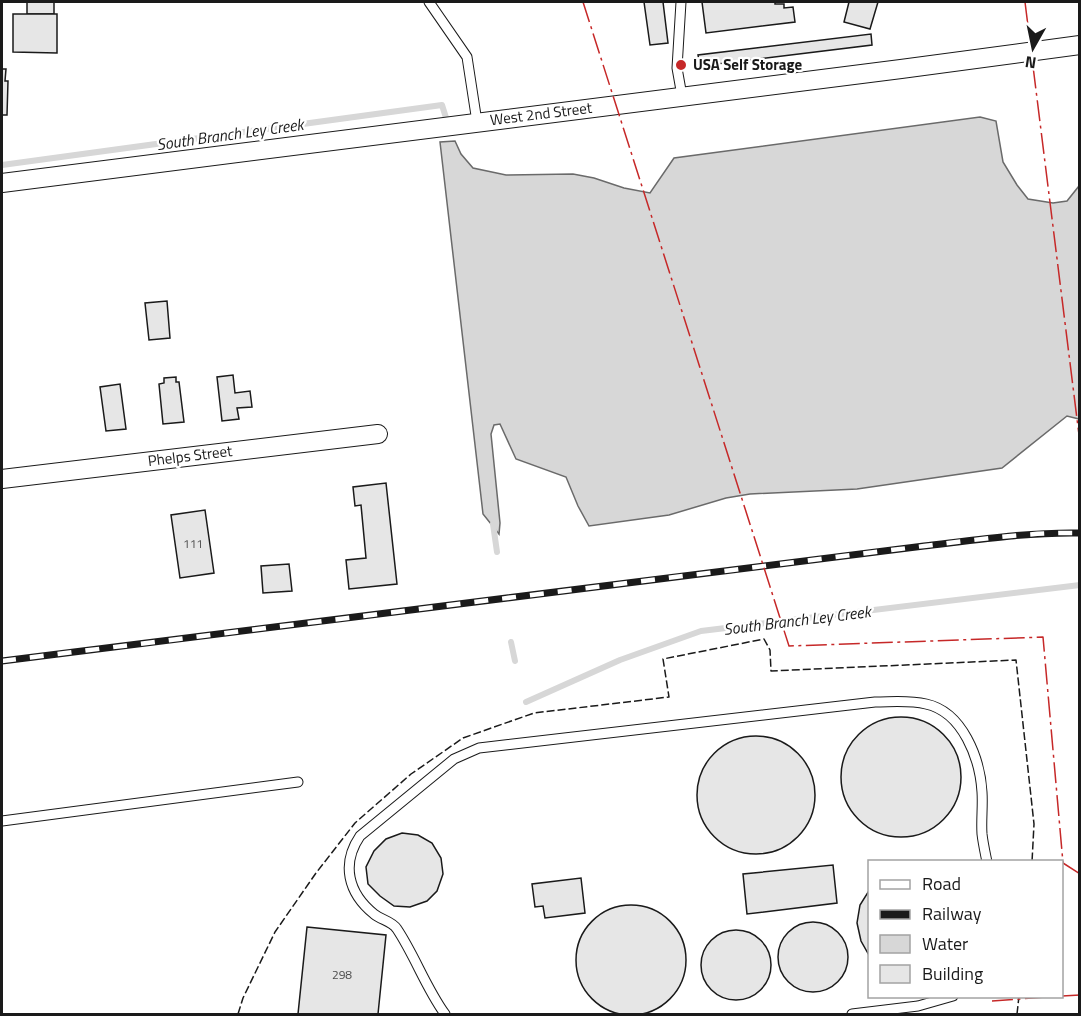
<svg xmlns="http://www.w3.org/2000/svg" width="1081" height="1016" viewBox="0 0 1081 1016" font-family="'Titillium Web',sans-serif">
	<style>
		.water { fill: #d7d7d7; stroke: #6a6a6a; stroke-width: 1.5 }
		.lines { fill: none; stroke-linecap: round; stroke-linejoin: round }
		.stream { stroke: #d7d7d7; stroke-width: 6 }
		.building { fill: #e6e6e6; stroke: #1a1a1a; stroke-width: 1.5 }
		.lane-casing { stroke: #1a1a1a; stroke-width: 11 }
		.street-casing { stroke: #1a1a1a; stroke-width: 20 }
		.lane { stroke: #fff; stroke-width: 9 }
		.street { stroke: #fff; stroke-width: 18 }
		.rail-casing { stroke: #1a1a1a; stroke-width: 7 }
		.rail { stroke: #fff; stroke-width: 4.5; stroke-dasharray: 14; stroke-linecap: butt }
		.fence { stroke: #1a1a1a; stroke-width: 1.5; stroke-dasharray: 8 3; stroke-linecap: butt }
		.power { stroke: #c62828; stroke-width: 1.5; stroke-dasharray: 21 4.5 3 4.5; stroke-linecap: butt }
		.poi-dot { fill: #c62828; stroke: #fff; stroke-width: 2 }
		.labels { text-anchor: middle; stroke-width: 4.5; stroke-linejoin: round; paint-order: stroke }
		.number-label { font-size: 12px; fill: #4d4d4d }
		.poi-label { font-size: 15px; font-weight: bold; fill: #1a1a1a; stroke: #fff; text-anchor: start }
		.street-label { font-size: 15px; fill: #1a1a1a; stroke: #fff }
		.water-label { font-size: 16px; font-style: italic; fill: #1a1a1a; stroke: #fff }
	</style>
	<rect width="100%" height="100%" fill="#fff"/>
	<path class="water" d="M980,117L996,121L1003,162L1017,185L1028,199L1053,203L1067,201L1079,186V419L1067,416L1002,468L857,489L750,494L726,498L669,515L589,526L578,506L566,477L516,459L500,424L494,425L491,434L500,523L499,534L483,514L440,142L455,141L461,154L473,168L506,175L573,174L594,178L624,188L650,193L674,158Z"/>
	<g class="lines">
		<g class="stream">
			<path d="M2,165L442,105L447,121"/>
			<path d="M493,524L497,552"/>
			<path d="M511,642L515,661"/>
			<path d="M526,702L620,660L701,631L1080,585"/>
		</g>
	</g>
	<g class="building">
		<rect x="27" y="2" width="27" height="12"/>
		<path d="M644,2H663L668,43L650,45Z"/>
		<path d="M702,2H775V4H784V8L793,7L795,22L706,33Z"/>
		<path d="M849,2H878L870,29L844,22Z"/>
		<path d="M13,14H57V53L13,52Z"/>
		<path d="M871,34L872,45L700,66L698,55Z"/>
		<path d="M2,69H6L5,81H8L7,115H2Z"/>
		<path d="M167,301L170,338L149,340L145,303Z"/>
		<path d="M233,375L235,393L250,391L252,407L237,408L239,419L222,421L217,377Z"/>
		<path d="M176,377V382H179L184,422L163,424L159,384L164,383V378Z"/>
		<path d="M120,384L126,429L106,431L100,387Z"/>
		<path d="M386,483L397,584L349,589L346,560L366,558L361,505L355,506L353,487Z"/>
		<path d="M205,510L214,573L180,578L171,515Z"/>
		<path d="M289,564L292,591L263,593L261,566Z"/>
		<circle cx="901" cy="777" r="60"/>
		<circle cx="756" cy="795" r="59"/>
		<path d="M402,833L418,835L432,843L441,858L443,874L437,891L427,901L410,907L394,906L380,896L368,884L366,867L374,851L386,839Z"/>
		<path d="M833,865L837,903L747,914L743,874Z"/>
		<path d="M581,878L585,913L545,918L543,906L535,907L532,884Z"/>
		<path d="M870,889V957L861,941L857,923L860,905Z"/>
		<circle cx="631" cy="960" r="55"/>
		<circle cx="813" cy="957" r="35"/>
		<path d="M307,927L386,935L378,1014H298Z"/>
		<circle cx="736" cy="965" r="35"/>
	</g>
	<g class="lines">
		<defs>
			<g id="lane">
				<path d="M429,2L467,57L477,122"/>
				<path d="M681,2L677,68L682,96"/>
				<path d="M2,821L298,782"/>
				<path d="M445,1014C426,988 415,956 397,929C392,921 381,920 374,914C348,893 341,864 360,836L454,759L479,748L875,702C892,702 909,700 926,704C963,712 980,759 982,792C983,806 981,820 982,834C983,843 985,852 987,862"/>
				<path d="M852,1014L918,1006L953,996"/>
			</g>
			<g id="street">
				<path d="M2,183L901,69L1080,45"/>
				<path d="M2,479L378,434"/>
			</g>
		</defs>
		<use href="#lane" class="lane-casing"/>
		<use href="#street" class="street-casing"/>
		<use href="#lane" class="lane"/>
		<use href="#street" class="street"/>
		<defs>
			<path id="rail" d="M2,661L924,546C975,540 1028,532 1080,533"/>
		</defs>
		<use href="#rail" class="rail-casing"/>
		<use href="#rail" class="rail"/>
		<g class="fence">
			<path d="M238,1014L243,998L275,932L316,873L355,823L411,774L463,738L534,713L669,697L663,659L764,639L770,650L771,671L1016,660L1034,824L1032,862"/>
			<path d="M1017,1014L1019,996"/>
		</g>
		<g class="power">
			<path d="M583,2L789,646L1043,637L1063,863L1080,874"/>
			<path d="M1025,2L1080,443"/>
			<path d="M1062,996L1080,995"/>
			<path d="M992,1001L1061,996"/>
		</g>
	</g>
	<circle class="poi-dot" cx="681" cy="65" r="6"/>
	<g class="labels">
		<g class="number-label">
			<text x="193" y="548">111</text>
			<text x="342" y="979">298</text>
		</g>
		<g class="poi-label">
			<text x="693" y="70">USA Self Storage</text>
		</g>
		<g class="street-label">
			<text transform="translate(541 114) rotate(-7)" y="5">West 2nd Street</text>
			<text transform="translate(190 456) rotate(-7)" y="5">Phelps Street</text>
		</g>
		<g class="water-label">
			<text transform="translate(230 134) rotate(-8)" y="6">South Branch Ley Creek</text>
			<text transform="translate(797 620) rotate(-7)" y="6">South Branch Ley Creek</text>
		</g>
	</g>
	<rect width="1081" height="1016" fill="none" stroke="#1a1a1a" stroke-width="6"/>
	<rect x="868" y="860" width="195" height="138" fill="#ffffff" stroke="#a3a3a3" stroke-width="1.5"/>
	<rect x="880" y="880" width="30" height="9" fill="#ffffff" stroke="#a3a3a3" stroke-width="1.5"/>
	<text x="922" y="890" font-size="18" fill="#1a1a1a">Road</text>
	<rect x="880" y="910" width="30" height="9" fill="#1a1a1a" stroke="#a3a3a3" stroke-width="1.5"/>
	<text x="922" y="920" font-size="18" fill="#1a1a1a">Railway</text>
	<rect x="880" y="935" width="30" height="18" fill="#d7d7d7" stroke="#a3a3a3" stroke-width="1.5"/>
	<text x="922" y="950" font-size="18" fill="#1a1a1a">Water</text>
	<rect x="880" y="965" width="30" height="18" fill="#e6e6e6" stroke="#a3a3a3" stroke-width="1.5"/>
	<text x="922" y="980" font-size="18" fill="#1a1a1a">Building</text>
	<g transform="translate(1033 48) rotate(189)" stroke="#ffffff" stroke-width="4.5" paint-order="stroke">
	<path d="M0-4.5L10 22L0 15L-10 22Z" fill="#1a1a1a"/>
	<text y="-9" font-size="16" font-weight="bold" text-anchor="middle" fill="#1a1a1a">N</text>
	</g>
</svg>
